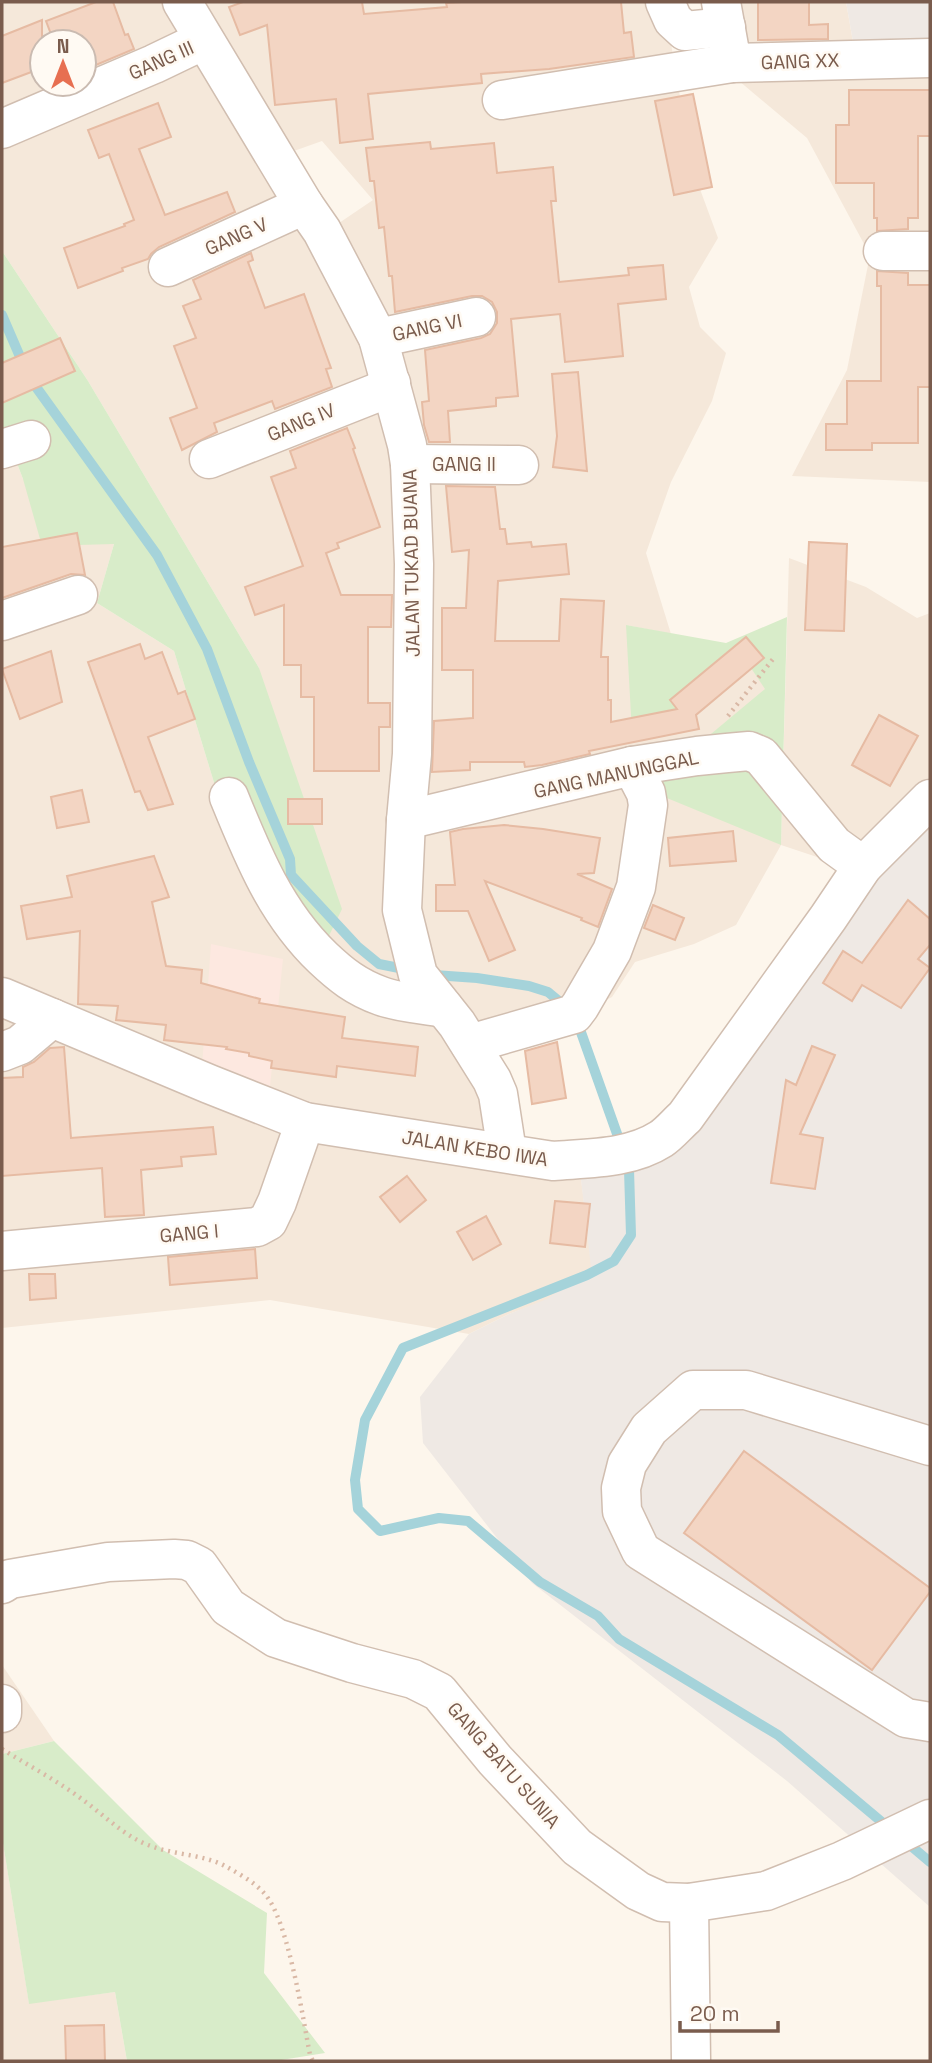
<svg xmlns="http://www.w3.org/2000/svg" width="932" height="2063" viewBox="0 0 932 2063" font-family="'Space Grotesk',sans-serif">
	<style>
		.residential { fill: #f5e8da; fill-rule: evenodd }
		.commercial { fill: #fde8e0 }
		.industrial { fill: #efe9e4 }
		.green { fill: #d8ecc9 }
		.lines { fill: none; stroke-linecap: round; stroke-linejoin: round }
		.stream { stroke: #a5d3da; stroke-width: 10 }
		.building { fill: #f3d5c3; stroke: #e6bba3; stroke-width: 2 }
		.minor-casing { stroke: #d1beb0; stroke-width: 41 }
		.path { stroke: #d9b8a5; stroke-width: 4.5; stroke-dasharray: 2 5; stroke-linecap: butt }
		.minor { stroke: #fff; stroke-width: 38 }
		.labels { text-anchor: middle; stroke-width: 5; stroke-linejoin: round; paint-order: stroke }
		.street-label { font-size: 19px; fill: #7a5c4d; stroke: #fffaf3 }
	</style>
	<rect width="100%" height="100%" fill="#fdf6ec"/>
	<g class="residential">
		<path d="M2,2H664L680,97L697,181L718,238L689,287L700,327L726,353L712,401L671,482L646,553L671,634L626,625L745,658L765,688L781,844L789,558L866,587L917,618L930,613V807L862,872L781,845L736,925L694,944L635,962L612,997L565,1021L482,1039L492,1165L579,1162L592,1268L547,1300L509,1314L469,1334L270,1300L2,1328V424L23,479L114,544L97,603L174,651L219,799L259,668L88,381L2,251ZM42,42H84V84H42ZM322,141L373,200L311,242L263,162Z"/>
		<path d="M714,2H846L859,76L930,78V482L792,476L847,370L870,255L807,138L732,75Z"/>
		<path d="M2,1665L54,1741L2,1754Z"/>
		<path d="M2,1837L29,2003L115,1992L127,2061H2Z"/>
	</g>
	<path class="commercial" d="M211,944L283,959L267,1116L200,1093Z"/>
	<g class="industrial">
		<path d="M846,2H930V78L859,76Z"/>
		<path d="M930,807V1907L787,1781L532,1583L423,1443L420,1397L469,1334L509,1314L547,1299L591,1268L579,1162L689,1133Z"/>
	</g>
	<g class="green">
		<path d="M2,251L88,381L259,668L342,909L325,944L219,799L174,651L97,603L114,544L42,546L23,479L2,424Z"/>
		<path d="M787,617L781,845L645,789L765,689L745,659L654,726L632,733L626,625L726,643Z"/>
		<path d="M54,1741L163,1850L267,1913L264,1973L325,2053L275,2061H127L115,1992L29,2004L2,1837V1754Z"/>
	</g>
	<g class="lines">
		<g class="stream">
			<path d="M2,315L24,366"/>
			<path d="M31,380L157,555L207,649L249,762L290,859L291,875L357,946L379,964L409,970"/>
			<path d="M434,975L477,978L529,986L548,992L566,1007"/>
			<path d="M577,1021L621,1145"/>
			<path d="M626,1160L629,1170L631,1235L614,1261L587,1275L403,1348L365,1420L355,1480L358,1509L380,1531L439,1518L468,1521L540,1582L598,1616L619,1639L778,1735L889,1828"/>
			<path d="M904,1840L930,1862"/>
		</g>
	</g>
	<g class="building">
		<path d="M96,2H113L125,35L128,34L134,49L84,70V42H54L46,21Z"/>
		<path d="M243,2H362L364,14L447,7L446,3L462,2H621L624,33L631,32L634,57L549,69L481,74L482,83L368,94L373,139L340,143L336,99L275,105L267,25L240,35L229,7Z"/>
		<path d="M758,2H809V25L828,24V39L758,40Z"/>
		<path d="M42,20V68L2,83V36Z"/>
		<path d="M849,90H930V136H918V218H908V229L877,231V218H874V183H836V125H849Z"/>
		<path d="M693,94L712,187L674,195L655,101Z"/>
		<path d="M158,103L171,137L139,149L165,215L227,192L235,212L159,247L151,254L148,259L122,268L123,271L78,288L64,248L125,226L124,224L134,220L109,154L99,158L88,130Z"/>
		<path d="M430,142L431,149L494,143L497,173L553,167L556,201H551L559,282L629,275L628,268L663,265L666,299L618,304L623,356L565,362L560,314L511,319L518,396L496,398V406L448,411L450,442H429L424,425L422,402L429,401L425,350L481,338L490,334L497,323V312L492,302L482,296H472L395,312L392,276H389L384,227L379,228L374,181H370L366,148Z"/>
		<path d="M251,253L253,260L248,262L265,308L304,294L331,368L326,369L332,387L275,409L272,401L214,423L217,432L182,450L170,418L197,408L174,346L196,338L183,306L201,299L193,280Z"/>
		<path d="M877,271L908,273V285H930V387H918V443H872V450H826V424H847V381H881V286H877Z"/>
		<path d="M60,338L75,371L2,403V363Z"/>
		<path d="M578,372L587,471L553,467L557,436L552,374Z"/>
		<path d="M347,428L355,448L353,449L380,527L337,543L339,548L326,553L341,595H392L391,627H368V703H390V727H379V771H314V697H301V665H284V605L255,615L245,587L303,566L271,477L296,468L290,451Z"/>
		<path d="M446,486L495,487L500,529H505L507,544L531,542L532,547L566,544L569,574L498,581L495,641H559L561,599L604,601L601,657H608V700H611V722L677,709L670,700L746,637L764,658L696,715L699,729L589,751L590,754L542,765L525,767L524,762H470V770L432,772L434,721L473,718V670H442V608H466L469,550L452,552Z"/>
		<path d="M77,533L85,575L71,574L2,598V547Z"/>
		<path d="M809,542L847,544L844,631L805,630Z"/>
		<path d="M140,644L145,659L162,652L178,694L185,691L195,719L148,737L173,804L148,810L140,791L135,792L88,662Z"/>
		<path d="M51,651L62,702L20,719L2,669Z"/>
		<path d="M879,715L918,736L890,786L852,765Z"/>
		<path d="M82,790L89,822L57,828L51,797Z"/>
		<rect x="288" y="799" width="34" height="25"/>
		<path d="M504,825L543,829L600,838L594,873L577,874L612,889L598,927L581,920L582,918L485,881L515,950L489,961L468,911H436V885H455L450,832L463,829Z"/>
		<path d="M733,831L736,861L670,866L668,838Z"/>
		<path d="M154,856L169,897L152,902L166,966L202,970L201,983L260,999L259,1003L345,1017L342,1038L418,1047L415,1076L337,1066L336,1077L271,1068L272,1061L249,1056V1053L226,1049L227,1047L164,1040L166,1025L116,1020L118,1006L78,1004L80,931L27,939L21,906L72,897L67,876Z"/>
		<path d="M908,900L930,919V945L918,959L930,968L901,1008L862,985L852,1001L823,983L843,951L862,963Z"/>
		<path d="M653,905L684,918L675,940L644,928Z"/>
		<path d="M557,1042L566,1098L532,1104L525,1051Z"/>
		<path d="M812,1046L835,1055L800,1134L823,1138L815,1189L771,1183L786,1080L796,1085Z"/>
		<path d="M64,1047L71,1138L213,1127L216,1154L181,1157L182,1166L141,1170L144,1215L105,1217L102,1168L2,1176V1078L23,1077V1067L34,1062L50,1048Z"/>
		<path d="M407,1176L426,1200L400,1222L380,1197Z"/>
		<path d="M555,1201L590,1204L585,1247L550,1243Z"/>
		<path d="M486,1216L501,1244L473,1260L457,1232Z"/>
		<path d="M255,1249L257,1278L170,1285L168,1257Z"/>
		<path d="M29,1274H55L56,1298L30,1300Z"/>
		<path d="M744,1451L930,1588V1592L872,1670L684,1533Z"/>
		<path d="M104,2025L105,2061H66L65,2026Z"/>
	</g>
	<g class="lines">
		<defs>
			<g id="minor">
				<path d="M182,2L304,205L322,231L378,338L407,445L410,464L414,564L412,754L406,820L402,910L418,975L457,1024L492,1080L498,1094L507,1152"/>
				<path d="M665,2L673,20L685,31L726,27"/>
				<path d="M721,2L732,63L930,58"/>
				<path d="M502,100L732,63"/>
				<path d="M2,129L154,64L204,40"/>
				<path d="M883,251H930"/>
				<path d="M168,267L304,205"/>
				<path d="M378,338L476,317"/>
				<path d="M2,449L31,440"/>
				<path d="M209,459L376,393L391,383"/>
				<path d="M410,464L519,465"/>
				<path d="M2,621L78,595"/>
				<path d="M229,797C253,856 276,913 323,958C341,975 356,987 381,996C400,1003 423,1004 444,1008"/>
				<path d="M406,820L632,766L697,756L727,753L749,751L761,756L834,845L863,866"/>
				<path d="M2,997L209,1084L305,1122L553,1161C588,1158 630,1159 661,1139C669,1134 677,1124 685,1117L828,918L863,866L930,799"/>
				<path d="M470,1044L574,1014L580,1006L612,951L636,887L648,805L646,793L632,766"/>
				<path d="M2,1052L20,1045L52,1018"/>
				<path d="M2,1251L257,1227L268,1221L277,1202L305,1122"/>
				<path d="M930,1446L746,1390H693L649,1429L627,1464L621,1488L622,1511L641,1551L906,1718L930,1722"/>
				<path d="M2,1584L10,1579L108,1562L174,1559L187,1560L199,1566L228,1607L276,1638L352,1663L413,1679L439,1692L495,1760L577,1847L638,1891L662,1902L689,1903L766,1891L842,1861L930,1819"/>
				<path d="M2,1704V1713"/>
				<path d="M689,1903L691,2061"/>
			</g>
		</defs>
		<use href="#minor" class="minor-casing"/>
		<g class="path">
			<path d="M728,716L773,659"/>
			<path d="M2,1749C29,1766 58,1781 83,1800C105,1816 123,1835 148,1845C173,1855 202,1854 225,1866C238,1873 254,1882 264,1893C288,1918 303,2019 310,2055L313,2061"/>
		</g>
		<use href="#minor" class="minor"/>
	</g>
	<g class="labels">
		<g class="street-label">
			<text transform="translate(161 60) rotate(-24)" y="7">GANG III</text>
			<text transform="translate(800 61) rotate(-2)" y="7">GANG XX</text>
			<text transform="translate(236 236) rotate(-24)" y="7">GANG V</text>
			<text transform="translate(427 327) rotate(-12)" y="7">GANG VI</text>
			<text transform="translate(301 422) rotate(-22)" y="7">GANG IV</text>
			<text x="464" y="471">GANG II</text>
			<text transform="translate(411 563) rotate(-91)" y="7">JALAN TUKAD BUANA</text>
			<text transform="translate(616 774) rotate(-12)" y="7">GANG MANUNGGAL</text>
			<text transform="translate(475 1148) rotate(9)" y="7">JALAN KEBO IWA</text>
			<text transform="translate(189 1233) rotate(-5)" y="7">GANG I</text>
			<text transform="translate(504 1765) rotate(49)" y="7">GANG BATU SUNIA</text>
		</g>
	</g>
	<rect width="932" height="2063" fill="none" stroke="#7a5c4d" stroke-width="7"/>
	<g transform="translate(63 63)"><circle r="33" fill="#fffaf3" stroke="#cabbb1" stroke-width="2"/>
	<path d="M0-5L12 26L0 18L-12 26Z" fill="#e76f51"/>
	<text y="-10" font-size="19" font-weight="bold" text-anchor="middle" fill="#7a5c4d">N</text>
	</g>
	<path d="M680 2021v10h98v-10" fill="none" stroke="#7a5c4d" stroke-width="3.5"/>
	<text x="690" y="2021" font-size="21" fill="#7a5c4d" stroke="#fffaf3" stroke-width="5" paint-order="stroke">20 m</text>
</svg>
